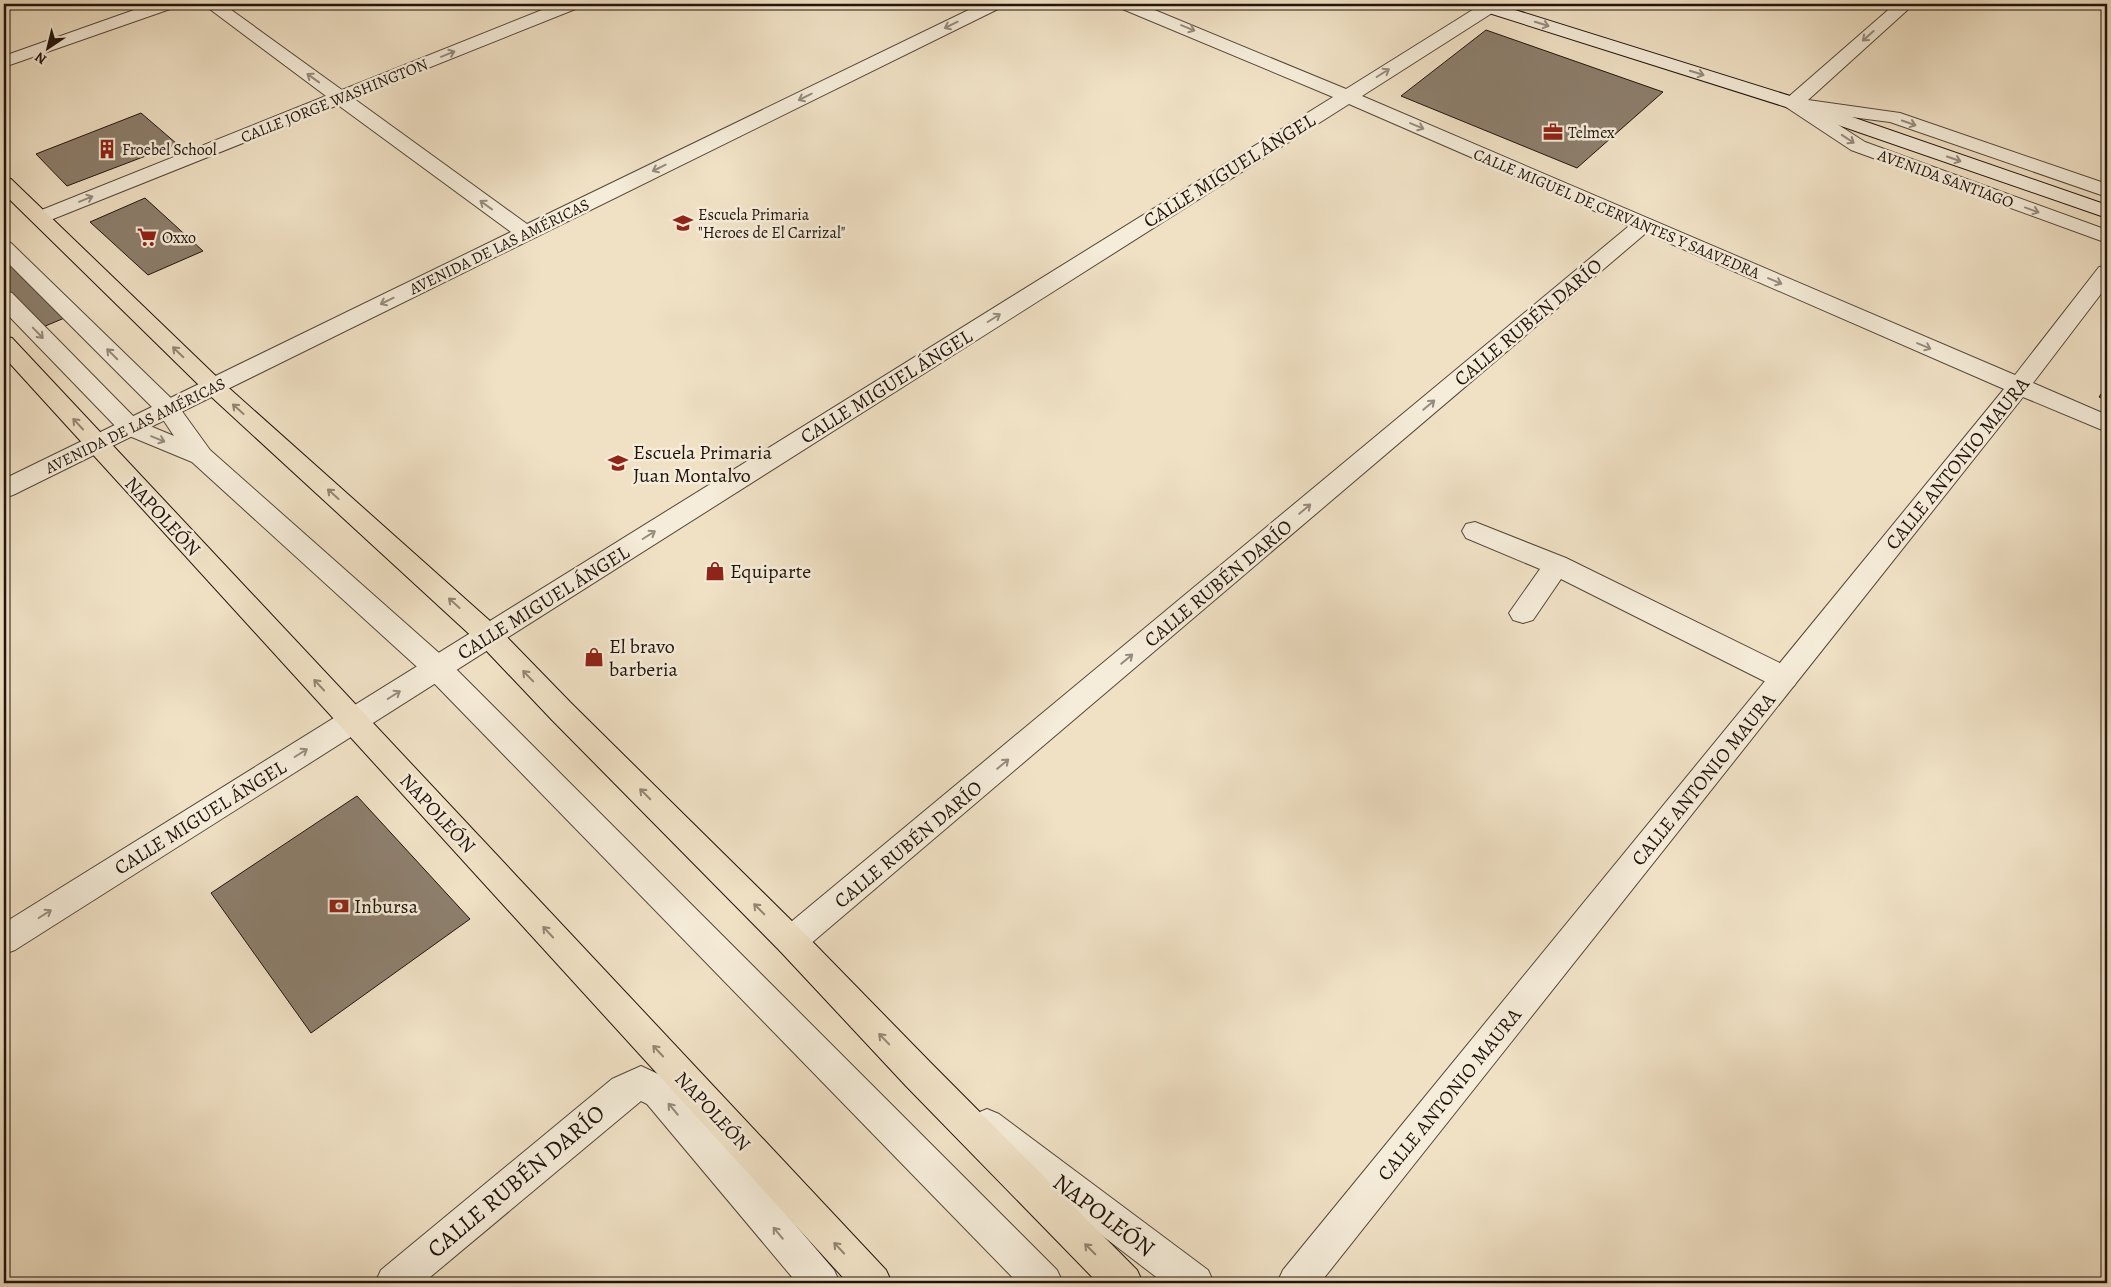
<svg xmlns="http://www.w3.org/2000/svg" width="2111" height="1287" viewBox="0 0 2111 1287" font-family="Alegreya,serif">
	<style>
		.building { fill: #8d7f6d; stroke: #21140d }
		.lines { fill: none; stroke-linecap: round; stroke-linejoin: round }
		.lane-casing { stroke: #55473b; stroke-width: 2 }
		.street-casing { stroke: #55473b; stroke-width: 2 }
		.secondary-casing { stroke: #21140d; stroke-width: 2 }
		.primary-casing { stroke: #21140d; stroke-width: 2 }
		.lane { fill: #f5ecd9; fill-rule: evenodd }
		.street { fill: #f5ecd9; fill-rule: evenodd }
		.secondary { fill: #f5ecd9; fill-rule: evenodd }
		.primary { fill: #f0e1c5; fill-rule: evenodd }
		.oneway { stroke: #968b7d }
		.oneway2 { stroke: #938572 }
		.labels { text-anchor: middle; stroke-width: 5; stroke-linejoin: round; paint-order: stroke }
		.far-street-label { font-size: 16px; fill: #21140d; stroke: #f5ecd9 }
		.far-poi-label { font-size: 16px; fill: #21140d; stroke: #f5ecd9; text-anchor: start }
		.street-label { font-size: 20px; fill: #21140d; stroke: #f5ecd9 }
		.poi-label { font-size: 20px; fill: #21140d; stroke: #f5ecd9; text-anchor: start }
		.near-street-label { font-size: 24px; fill: #21140d; stroke: #f5ecd9 }
	</style>
	<rect width="100%" height="100%" fill="#f0e1c5"/>
	<filter id="stains"><feTurbulence type="fractalNoise" baseFrequency=".004" numOctaves="4"/><feColorMatrix values="0 0 0 0 .2 0 0 0 0 .09 0 0 0 0 .02 0 0 0 .5 -.17"/></filter>
	<radialGradient id="worn" r=".72"><stop offset=".6" stop-color="#630" stop-opacity="0"/><stop offset="1" stop-color="#630" stop-opacity=".3"/></radialGradient>
	<g class="building">
		<path d="M1486,30L1663,92L1577,168L1401,96Z"/>
		<path d="M141,113L177,144L67,186L36,154Z"/>
		<path d="M145,198L203,251L148,275L90,222Z"/>
		<path d="M4,244L74,314L31,332L4,304Z"/>
		<path d="M2107,385V400L2099,397Z"/>
		<path d="M357,796L470,919L311,1033L211,893Z"/>
	</g>
	<g class="lines">
		<defs>
			<g id="lane">
				<path d="M4,241L11,243L176,403L210,450L447,660L1057,1270L1063,1283H1018L427,676L192,462L122,433L4,311V291L12,293L138,421L174,436L160,415L4,259Z"/>
				<path d="M1475,522L1566,558L1794,670L1798,678L1794,686L1784,689L1774,686L1561,579L1533,620L1523,623L1513,620L1509,613L1540,569L1466,538L1462,531L1466,524Z"/>
			</g>
			<g id="street">
				<path d="M151,4H176L173,8L4,67V56Z"/>
				<path d="M203,4H223L342,90L557,4H580L578,8L353,98L527,224L981,4H1003L1000,8L13,495L4,498V479L511,232L338,105L48,221L41,223L34,221L31,217L34,213L326,96Z"/>
				<path d="M1118,4H1140L1346,89L1482,4H1502L1500,8L1362,96L2015,375L2099,267L2107,266V286L2033,383L2107,415V432L2023,397L1320,1283H1277L1283,1270L2004,389L1646,233L802,951L791,956L780,951L775,941L780,931L1629,226L1349,104L15,950L4,954V923L1333,97L1120,8Z"/>
				<path d="M1895,4H1914L1808,100L1900,113L2107,184V197L1890,122L1820,113L1865,142L2107,230V243L1851,150L1786,107L1784,103L1786,99Z"/>
				<path d="M641,1066L671,1080L834,1270L840,1283H797L647,1104L641,1101L423,1283H375L381,1270L612,1079Z"/>
				<path d="M987,1109L999,1114L1208,1270L1214,1283H1164L975,1138L969,1126L975,1114Z"/>
			</g>
			<path id="secondary" d="M1470,4H1496L1800,99L2107,205V218L1786,107L1473,8Z"/>
			<g id="primary">
				<path d="M4,177L11,179L221,381L499,629L572,704L802,931L930,1062L1137,1270L1143,1283H1098L906,1086L780,951L552,720L479,643L205,391L4,194Z"/>
				<path d="M4,336L12,338L886,1270L892,1283H848L4,357Z"/>
			</g>
		</defs>
		<use href="#lane" class="lane-casing"/>
		<use href="#street" class="street-casing"/>
		<use href="#secondary" class="secondary-casing"/>
		<use href="#primary" class="primary-casing"/>
		<use href="#lane" class="lane"/>
		<use href="#street" class="street"/>
		<use href="#secondary" class="secondary"/>
		<use href="#primary" class="primary"/>
	</g>
	<defs><path id="oneway-shaft" d="M-6 0H5M1.5-3L5.5 0L1.5 3" fill="none" stroke-width="1.6" stroke-linecap="round" stroke-linejoin="round" transform="scale(1.25)"/></defs>
	<g class="oneway">
		<use href="#oneway-shaft" transform="translate(1542 24) rotate(17)"/>
		<use href="#oneway-shaft" transform="translate(951 25) rotate(154)"/>
		<use href="#oneway-shaft" transform="translate(1188 28) rotate(22)"/>
		<use href="#oneway-shaft" transform="translate(1868 36) rotate(138)"/>
		<use href="#oneway-shaft" transform="translate(448 54) rotate(-22)"/>
		<use href="#oneway-shaft" transform="translate(1383 73) rotate(-32)"/>
		<use href="#oneway-shaft" transform="translate(1697 73) rotate(17)"/>
		<use href="#oneway-shaft" transform="translate(313 78) rotate(-144)"/>
		<use href="#oneway-shaft" transform="translate(805 97) rotate(154)"/>
		<use href="#oneway-shaft" transform="translate(1909 123) rotate(19)"/>
		<use href="#oneway-shaft" transform="translate(1417 126) rotate(23)"/>
		<use href="#oneway-shaft" transform="translate(1848 139) rotate(34)"/>
		<use href="#oneway-shaft" transform="translate(1954 159) rotate(19)"/>
		<use href="#oneway-shaft" transform="translate(659 168) rotate(154)"/>
		<use href="#oneway-shaft" transform="translate(86 199) rotate(-22)"/>
		<use href="#oneway-shaft" transform="translate(486 205) rotate(-144)"/>
		<use href="#oneway-shaft" transform="translate(2032 210) rotate(20)"/>
		<use href="#oneway-shaft" transform="translate(1775 281) rotate(23)"/>
		<use href="#oneway-shaft" transform="translate(387 301) rotate(154)"/>
		<use href="#oneway-shaft" transform="translate(994 318) rotate(-32)"/>
		<use href="#oneway-shaft" transform="translate(38 333) rotate(46)"/>
		<use href="#oneway-shaft" transform="translate(1924 346) rotate(23)"/>
		<use href="#oneway-shaft" transform="translate(112 354) rotate(-135)"/>
		<use href="#oneway-shaft" transform="translate(1429 405) rotate(-40)"/>
		<use href="#oneway-shaft" transform="translate(158 439) rotate(22)"/>
		<use href="#oneway-shaft" transform="translate(1305 509) rotate(-40)"/>
		<use href="#oneway-shaft" transform="translate(649 535) rotate(-32)"/>
		<use href="#oneway-shaft" transform="translate(1127 659) rotate(-40)"/>
		<use href="#oneway-shaft" transform="translate(394 695) rotate(-32)"/>
		<use href="#oneway-shaft" transform="translate(301 753) rotate(-32)"/>
		<use href="#oneway-shaft" transform="translate(1003 764) rotate(-40)"/>
		<use href="#oneway-shaft" transform="translate(45 914) rotate(-32)"/>
		<use href="#oneway-shaft" transform="translate(673 1109) rotate(-130)"/>
		<use href="#oneway-shaft" transform="translate(778 1233) rotate(-130)"/>
	</g>
	<g class="oneway2">
		<use href="#oneway-shaft" transform="translate(178 352) rotate(-136)"/>
		<use href="#oneway-shaft" transform="translate(238 409) rotate(-138)"/>
		<use href="#oneway-shaft" transform="translate(78 424) rotate(-133)"/>
		<use href="#oneway-shaft" transform="translate(333 494) rotate(-138)"/>
		<use href="#oneway-shaft" transform="translate(454 603) rotate(-138)"/>
		<use href="#oneway-shaft" transform="translate(528 676) rotate(-134)"/>
		<use href="#oneway-shaft" transform="translate(319 685) rotate(-133)"/>
		<use href="#oneway-shaft" transform="translate(645 794) rotate(-135)"/>
		<use href="#oneway-shaft" transform="translate(759 909) rotate(-135)"/>
		<use href="#oneway-shaft" transform="translate(548 932) rotate(-133)"/>
		<use href="#oneway-shaft" transform="translate(884 1039) rotate(-134)"/>
		<use href="#oneway-shaft" transform="translate(658 1051) rotate(-133)"/>
		<use href="#oneway-shaft" transform="translate(839 1248) rotate(-133)"/>
		<use href="#oneway-shaft" transform="translate(1090 1249) rotate(-135)"/>
	</g>
	<defs>
		<symbol id="office-bare" viewBox="-9 -9 18 18"><path d="M-6-3h4V-5.5h4V-3h4V5H-6ZM-1-4.5V-3h2v-1.5ZM-6 0V1H6V0Z" fill="#8f2418" stroke="#f5ecd9" stroke-width="2.5" paint-order="stroke"/></symbol>
		<symbol id="building-bare" viewBox="-9 -9 18 18"><path d="M-4-6H4V6H1V3H-1V6H-4ZM-2.5-4.3h1.7v1.8h-1.7ZM.8-4.3h1.7v1.8H.8ZM-2.5-1h1.7V.8h-1.7ZM.8-1h1.7V.8H.8Z" fill="#8f2418" stroke="#f5ecd9" stroke-width="2.5" paint-order="stroke"/></symbol>
		<symbol id="school-bare" viewBox="-9 -9 18 18"><path d="M0-5L7-2L0 1L-7-2ZM-4 1L0 2.5L4 1V4Q0 6-4 4Z" fill="#8f2418" stroke="#f5ecd9" stroke-width="2.5" paint-order="stroke"/></symbol>
		<symbol id="supermarket-bare" viewBox="-9 -9 18 18"><path d="M-6-5.5h2.5l.6 2H6L4.5 2H-2.5L-4.4-4H-6ZM-1.5 3.2a1.3 1.3 0 1 0 .1 0ZM3 3.2a1.3 1.3 0 1 0 .1 0Z" fill="#8f2418" stroke="#f5ecd9" stroke-width="2.5" paint-order="stroke"/></symbol>
		<symbol id="shop-bare" viewBox="-9 -9 18 18"><path d="M-5-2.5h2.3a2.7 3.5 0 0 1 5.4 0H5L5.5 6h-11ZM-1.5-2.5h3a1.5 2.3 0 0 0-3 0Z" fill="#8f2418" stroke="#f5ecd9" stroke-width="2.5" paint-order="stroke"/></symbol>
		<symbol id="bank-bare" viewBox="-9 -9 18 18"><path d="M-6-4H6V4H-6ZM0-2.3a2.3 2.3 0 1 0 0 4.6a2.3 2.3 0 1 0 0-4.6Z" fill="#8f2418" stroke="#f5ecd9" stroke-width="2.5" paint-order="stroke"/></symbol>
	</defs>
	<g fill-rule="evenodd">
		<use href="#office-bare" x="1539" y="118" width="28" height="28"/>
		<use href="#building-bare" x="93" y="135" width="28" height="28"/>
		<use href="#school-bare" x="669" y="209" width="28" height="28"/>
		<use href="#supermarket-bare" x="133" y="223" width="28" height="28"/>
		<use href="#school-bare" x="604" y="449" width="28" height="28"/>
		<use href="#shop-bare" x="701" y="557" width="28" height="28"/>
		<use href="#shop-bare" x="580" y="643" width="28" height="28"/>
		<use href="#bank-bare" x="325" y="892" width="28" height="28"/>
	</g>
	<g class="labels">
		<g class="far-street-label">
			<text transform="translate(334 100) rotate(-22)" y="6">CALLE JORGE WASHINGTON</text>
			<text transform="translate(1946 178) rotate(20)" y="6">AVENIDA SANTIAGO</text>
			<text transform="translate(1617 213) rotate(23)" y="6">CALLE MIGUEL DE CERVANTES Y SAAVEDRA</text>
			<text transform="translate(499 246) rotate(-26)" y="6">AVENIDA DE LAS AMÉRICAS</text>
			<text transform="translate(135 425) rotate(-26)" y="6">AVENIDA DE LAS AMÉRICAS</text>
		</g>
		<g class="far-poi-label">
			<text x="1568" y="138">Telmex</text>
			<text x="122" y="155">Froebel School</text>
			<text x="698" y="220">Escuela Primaria<tspan x="698" dy="18">"Heroes de El Carrizal"</tspan></text>
			<text x="162" y="243">Oxxo</text>
		</g>
		<g class="street-label">
			<text transform="translate(1229 170) rotate(-32)" y="7">CALLE MIGUEL ÁNGEL</text>
			<text transform="translate(1528 322) rotate(-40)" y="7">CALLE RUBÉN DARÍO</text>
			<text transform="translate(886 386) rotate(-32)" y="7">CALLE MIGUEL ÁNGEL</text>
			<text transform="translate(1957 463) rotate(-51)" y="7">CALLE ANTONIO MAURA</text>
			<text transform="translate(163 516) rotate(47)" y="7">NAPOLEÓN</text>
			<text transform="translate(1218 583) rotate(-40)" y="7">CALLE RUBÉN DARÍO</text>
			<text transform="translate(543 602) rotate(-32)" y="7">CALLE MIGUEL ÁNGEL</text>
			<text transform="translate(1703 779) rotate(-51)" y="7">CALLE ANTONIO MAURA</text>
			<text transform="translate(438 813) rotate(47)" y="7">NAPOLEÓN</text>
			<text transform="translate(200 817) rotate(-32)" y="7">CALLE MIGUEL ÁNGEL</text>
			<text transform="translate(908 844) rotate(-40)" y="7">CALLE RUBÉN DARÍO</text>
			<text transform="translate(1449 1094) rotate(-51)" y="7">CALLE ANTONIO MAURA</text>
			<text transform="translate(713 1111) rotate(47)" y="7">NAPOLEÓN</text>
		</g>
		<g class="poi-label">
			<text x="633" y="459">Escuela Primaria<tspan x="633" dy="23">Juan Montalvo</tspan></text>
			<text x="730" y="578">Equiparte</text>
			<text x="609" y="653">El bravo<tspan x="609" dy="23">barberia</tspan></text>
			<text x="354" y="913">Inbursa</text>
		</g>
		<g class="near-street-label">
			<text transform="translate(516 1181) rotate(-40)" y="8">CALLE RUBÉN DARÍO</text>
			<text transform="translate(1104 1215) rotate(37)" y="8">NAPOLEÓN</text>
		</g>
	</g>
	<rect width="2111" height="1287" fill="none" stroke="#f0e1c5" stroke-width="20"/>
	<rect x="5" y="5" width="2101" height="1277" fill="none" stroke="#21140d" stroke-width="2.5"/>
	<rect x="10" y="10" width="2091" height="1267" fill="none" stroke="#21140d"/>
	<g transform="translate(48 48) rotate(215)" stroke="#f5ecd9" stroke-width="4" paint-order="stroke">
	<path d="M0-4L9 19L0 12L-9 19Z" fill="#21140d"/>
	<text y="-8" font-size="14" font-weight="bold" text-anchor="middle" fill="#21140d">N</text>
	</g>
	<rect width="100%" height="100%" filter="url(#stains)"/>
	<rect width="100%" height="100%" fill="url(#worn)"/>
</svg>
